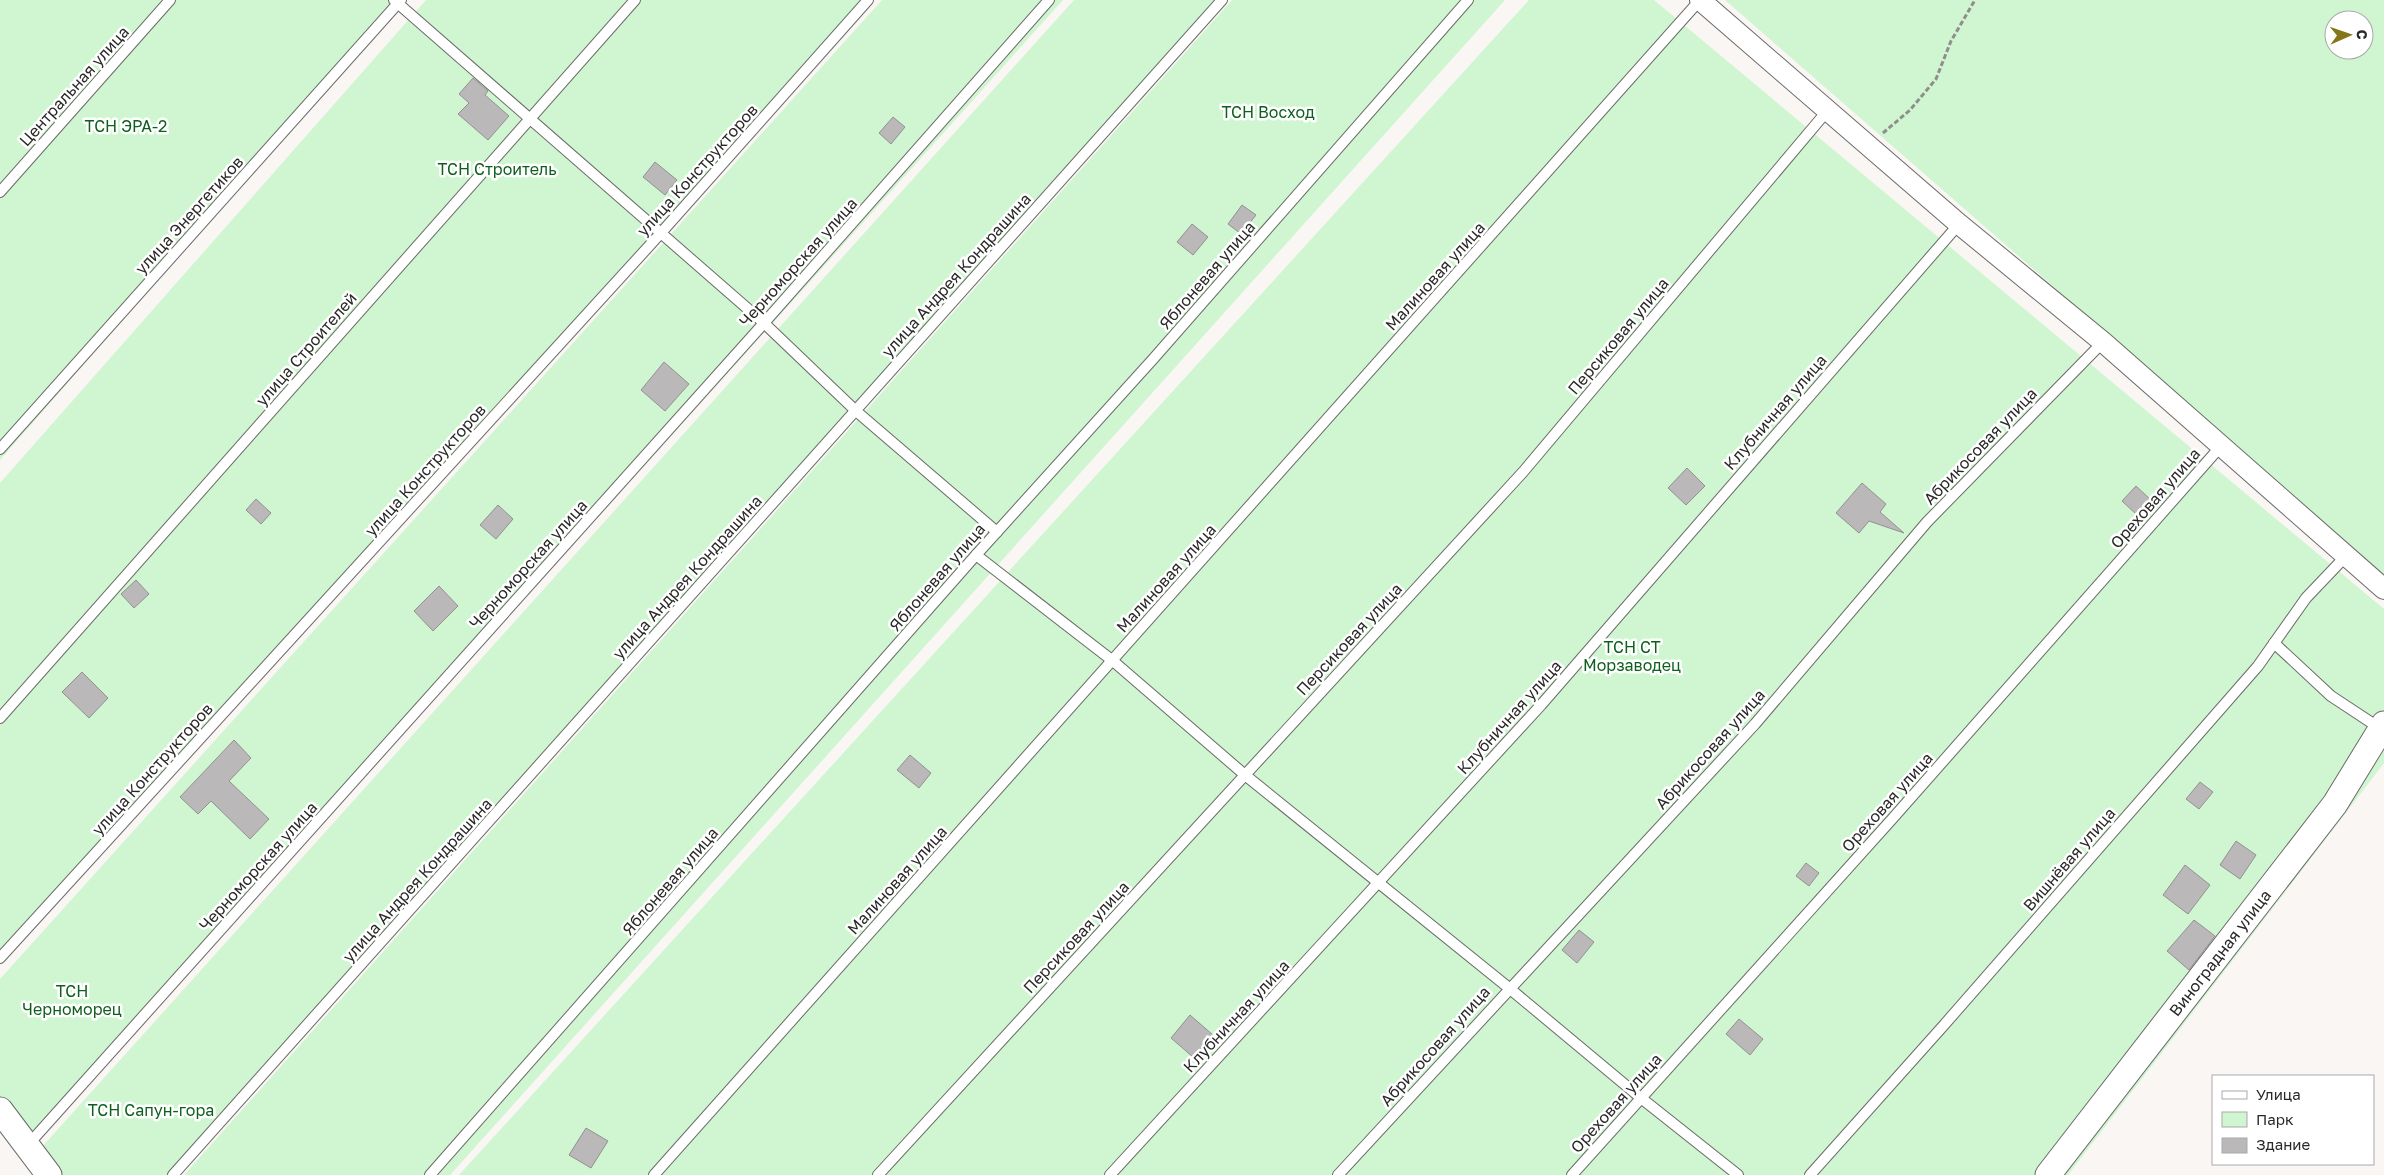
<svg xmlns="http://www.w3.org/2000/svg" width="2384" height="1175" viewBox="0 0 2384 1175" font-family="'Golos Text',sans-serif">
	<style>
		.green { fill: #cff6d0; fill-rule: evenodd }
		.building { fill: #bbb8b9; stroke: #949091 }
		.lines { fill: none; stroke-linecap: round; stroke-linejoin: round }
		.service-casing { stroke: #6c6a68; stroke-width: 12 }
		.minor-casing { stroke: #6c6a68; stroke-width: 22 }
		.tertiary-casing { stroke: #6c6a68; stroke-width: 27 }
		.path { stroke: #908e8d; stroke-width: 3; stroke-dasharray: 5 2.5; stroke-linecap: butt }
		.service { stroke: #fff; stroke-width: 10 }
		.minor { stroke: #fff; stroke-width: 20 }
		.tertiary { stroke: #fff; stroke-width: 25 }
		.labels { text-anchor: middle; stroke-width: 5; stroke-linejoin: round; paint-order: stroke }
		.street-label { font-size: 16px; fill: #2a2928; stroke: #fff }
		.park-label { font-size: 16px; fill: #0e5f1d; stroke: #fff }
	</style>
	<rect width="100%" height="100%" fill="#f9f6f4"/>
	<g class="green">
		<path d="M0,0H403L0,460Z"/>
		<path d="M426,0H872L0,965V483Z"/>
		<path d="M882,0H1063L34,1145L0,1103V979Z"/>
		<path d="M1074,0H1218L168,1175H59L41,1148Z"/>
		<path d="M1232,0H1505L450,1175H184Z"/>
		<path d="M1529,0H1654L2384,609V763L2068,1175H459Z"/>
		<path d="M1725,0H2384V575ZM2334,20H2364V50H2334Z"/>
	</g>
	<g class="building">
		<path d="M473,78L488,91L485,95L509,116L488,140L458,114L469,103L459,94Z"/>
		<path d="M893,117L905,127L891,144L879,133Z"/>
		<path d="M655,162L677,180L665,195L643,177Z"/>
		<path d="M1242,205L1256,215L1241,234L1228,224Z"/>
		<path d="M1192,224L1208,237L1193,255L1177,242Z"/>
		<path d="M664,362L689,384L665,411L641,390Z"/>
		<path d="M1687,468L1705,486L1686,505L1668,488Z"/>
		<path d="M1862,483L1886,504L1880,512L1904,533L1869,521L1859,533L1836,513Z"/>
		<path d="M2136,486L2151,500L2137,515L2122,501Z"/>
		<path d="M256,499L271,513L261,524L246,510Z"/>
		<path d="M498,505L513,519L496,539L480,525Z"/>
		<path d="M136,580L149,594L134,608L121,594Z"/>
		<path d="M439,586L458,606L433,631L414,611Z"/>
		<path d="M82,672L108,698L89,718L62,692Z"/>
		<path d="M234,740L251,758L229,781L269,819L250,839L211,801L198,814L180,797Z"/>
		<path d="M910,755L931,773L919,788L897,770Z"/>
		<path d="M2200,782L2213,792L2199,809L2186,799Z"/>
		<path d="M2236,841L2256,855L2240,879L2220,865Z"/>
		<path d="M1806,863L1819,873L1809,886L1796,876Z"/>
		<path d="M2185,865L2210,885L2188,914L2163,895Z"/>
		<path d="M2194,920L2215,936L2189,970L2167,951Z"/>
		<path d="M1579,930L1594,942L1577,963L1562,950Z"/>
		<path d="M1190,1015L1213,1035L1194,1058L1171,1038Z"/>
		<path d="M1739,1019L1763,1039L1750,1055L1726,1034Z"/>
		<path d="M586,1128L608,1141L591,1168L569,1155Z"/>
	</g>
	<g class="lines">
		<defs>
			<g id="service">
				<path d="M394,0L764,323L856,411L997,532"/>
				<path d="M0,192L170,0"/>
				<path d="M0,449L401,0"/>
				<path d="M976,555L1113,661L1245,775L1509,988L1641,1098L1738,1175"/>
				<path d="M2274,643L2331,696L2381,729"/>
				<path d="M0,718L635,0"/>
				<path d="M0,958L660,234L868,0"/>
				<path d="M27,1146L764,323L1049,0"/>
				<path d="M173,1175L1222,0"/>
				<path d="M430,1175L976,555L1154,358L1468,0"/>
				<path d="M654,1175L1700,0"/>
				<path d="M878,1175L1523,472L1828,110"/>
				<path d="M1110,1175L1541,705L1959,224"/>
				<path d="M1338,1175L1755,724L1927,522L2103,342"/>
				<path d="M1572,1175L1893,818L2221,446"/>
				<path d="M1810,1175L1944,1025L2258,666L2306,598L2345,557"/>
			</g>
			<path id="minor" d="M1700,0L1959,224L2103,342L2384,589"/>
			<g id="tertiary">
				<path d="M0,1110L49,1175"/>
				<path id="s1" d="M2048,1175L2335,804L2384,724"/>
			</g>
		</defs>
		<use href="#service" class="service-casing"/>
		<use href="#minor" class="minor-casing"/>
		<use href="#tertiary" class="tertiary-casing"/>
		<path class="path" d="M1883,133L1910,110L1936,79L1951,41L1975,0"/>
		<use href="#service" class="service"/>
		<use href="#minor" class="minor"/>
		<use href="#tertiary" class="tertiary"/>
	</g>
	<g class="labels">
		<g class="street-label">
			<text transform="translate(74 86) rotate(-48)" y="6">Центральная улица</text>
			<text transform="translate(697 170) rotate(-48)" y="6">улица Конструкторов</text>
			<text transform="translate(189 215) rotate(-48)" y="6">улица Энергетиков</text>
			<text transform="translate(798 262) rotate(-48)" y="6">Черноморская улица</text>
			<text transform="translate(956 275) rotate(-48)" y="6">улица Андрея Кондрашина</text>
			<text transform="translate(1207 275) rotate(-49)" y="6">Яблоневая улица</text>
			<text transform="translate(1435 276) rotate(-48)" y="6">Малиновая улица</text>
			<text transform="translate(1618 336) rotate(-50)" y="6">Персиковая улица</text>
			<text transform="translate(306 349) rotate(-49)" y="6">улица Строителей</text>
			<text transform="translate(1775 412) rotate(-49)" y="6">Клубничная улица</text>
			<text transform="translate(1980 446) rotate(-46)" y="6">Абрикосовая улица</text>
			<text transform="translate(425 470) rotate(-48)" y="6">улица Конструкторов</text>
			<text transform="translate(2155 498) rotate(-49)" y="6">Ореховая улица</text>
			<text transform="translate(528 564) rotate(-48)" y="6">Черноморская улица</text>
			<text transform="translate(687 577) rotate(-48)" y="6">улица Андрея Кондрашина</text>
			<text transform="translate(937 577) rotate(-49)" y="6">Яблоневая улица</text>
			<text transform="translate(1166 578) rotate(-48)" y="6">Малиновая улица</text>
			<text transform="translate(1349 639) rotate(-47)" y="6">Персиковая улица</text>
			<text transform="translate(1509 717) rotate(-48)" y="6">Клубничная улица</text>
			<text transform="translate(1710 749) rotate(-48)" y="6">Абрикосовая улица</text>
			<text transform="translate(152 769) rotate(-48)" y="6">улица Конструкторов</text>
			<text transform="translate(1887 802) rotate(-48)" y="6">Ореховая улица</text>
			<text transform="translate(2069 859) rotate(-49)" y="6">Вишнёвая улица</text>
			<text transform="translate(258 866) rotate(-48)" y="6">Черноморская улица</text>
			<text transform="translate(417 880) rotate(-48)" y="6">улица Андрея Кондрашина</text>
			<text transform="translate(897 880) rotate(-48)" y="6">Малиновая улица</text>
			<text transform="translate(670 881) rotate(-49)" y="6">Яблоневая улица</text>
			<text transform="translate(1076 937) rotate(-47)" y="6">Персиковая улица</text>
			<text dy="6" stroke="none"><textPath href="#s1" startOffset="281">Виноградная улица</textPath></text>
			<text transform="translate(1236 1016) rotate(-47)" y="6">Клубничная улица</text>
			<text transform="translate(1435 1046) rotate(-48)" y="6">Абрикосовая улица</text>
			<text transform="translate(1616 1103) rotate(-48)" y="6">Ореховая улица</text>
		</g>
		<g class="park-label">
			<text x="1268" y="118">ТСН Восход</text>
			<text x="126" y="132">ТСН ЭРА-2</text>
			<text x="497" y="175">ТСН Строитель</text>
			<text x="1632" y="653">ТСН СТ<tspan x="1632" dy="18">Морзаводец</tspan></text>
			<text x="72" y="997">ТСН<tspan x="72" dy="18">Черноморец</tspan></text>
			<text x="151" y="1116">ТСН Сапун-гора</text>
		</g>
	</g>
	<rect x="2212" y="1075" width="162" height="90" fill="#ffffff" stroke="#aaa9a9"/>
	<rect x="2222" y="1091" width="25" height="8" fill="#ffffff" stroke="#aaa9a9"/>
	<text x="2256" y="1100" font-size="15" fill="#2a2928">Улица</text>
	<rect x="2222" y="1112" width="25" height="15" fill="#cff6d0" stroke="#aaa9a9"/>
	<text x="2256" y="1125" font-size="15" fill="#2a2928">Парк</text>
	<rect x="2222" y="1138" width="25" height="15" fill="#bbb8b9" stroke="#aaa9a9"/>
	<text x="2256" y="1150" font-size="15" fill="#2a2928">Здание</text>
	<g transform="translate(2349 35) rotate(88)"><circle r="24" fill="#ffffff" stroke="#aaa9a9"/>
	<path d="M0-4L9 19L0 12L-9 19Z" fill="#847619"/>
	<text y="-8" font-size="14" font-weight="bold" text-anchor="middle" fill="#2a2928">С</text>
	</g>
</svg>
